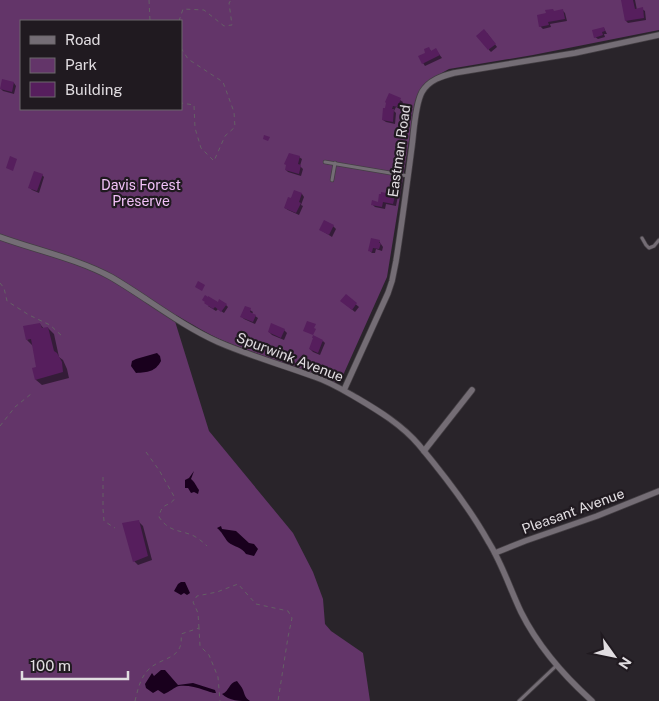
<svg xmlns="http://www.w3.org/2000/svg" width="659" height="701" viewBox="0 0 659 701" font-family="'Public Sans',sans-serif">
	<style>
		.green { fill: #633569; fill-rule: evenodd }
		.water { fill: #19001d }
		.shadow { fill: #0007 }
		.building { fill: #561e5d }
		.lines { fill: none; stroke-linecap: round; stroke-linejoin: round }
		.lane-casing { stroke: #443f44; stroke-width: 4.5 }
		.street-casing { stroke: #443f44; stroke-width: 7 }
		.path { stroke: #646065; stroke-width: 1; stroke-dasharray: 4 4; stroke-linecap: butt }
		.lane { stroke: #746d75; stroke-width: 3 }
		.street { stroke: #746d75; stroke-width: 5.5 }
		.labels { text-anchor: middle; stroke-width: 4.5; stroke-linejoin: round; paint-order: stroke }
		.street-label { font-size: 14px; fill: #e1dde1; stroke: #201a20 }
		.park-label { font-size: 14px; fill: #f2c2f8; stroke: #201a20 }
	</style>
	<rect width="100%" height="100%" fill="#29242a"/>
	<path class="green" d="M0,0H659V30L533,55L449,69C434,77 421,86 415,103L387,277L340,382L335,384C299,366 260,356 224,341C207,334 192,324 176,315L174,318L209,431L293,533L313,572L323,599L325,624L331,631L363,653L370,701H0ZM21,21H181V109H21Z"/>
	<g class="water">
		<path d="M157,353L160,356L161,361C155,372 148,372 136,373L131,366L132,361L136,359Z"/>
		<path d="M194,471L191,479C195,482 196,486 199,490L198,494L194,492L191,493L188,488H185V480L189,478Z"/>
		<path d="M221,526L222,529L236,531L249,543L254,544L258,549L254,556L246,554C242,547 234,547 228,542C224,537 222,532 217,528Z"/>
		<path d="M181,582H185L190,593L187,595L184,593L181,595L174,591L178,584Z"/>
		<path d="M161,670H165L178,685L193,683L215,690L216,693C211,693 209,691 204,690C196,687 187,685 179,686C174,687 170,692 164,694L158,690L153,693L146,688L145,684L152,673L154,676Z"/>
		<path d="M237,681C239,684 242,687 243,690C245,695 245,698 250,701C240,701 229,701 222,694C230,691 228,683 237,681Z"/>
	</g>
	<g class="shadow">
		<path d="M622,0H635L637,10L642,9L645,11L646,20L628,23L626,21Z"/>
		<path d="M563,11L565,13L567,21L550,24L551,27L543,29L540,26L547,14Z"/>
		<path d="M604,28L607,34H604L605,37L598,39L595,37Z"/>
		<path d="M487,33L497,47L491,52L489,50Z"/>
		<path d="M428,48L432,52L436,50L442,58L425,66L423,63Z"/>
		<path d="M3,80L14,83L16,86L14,94L3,91L1,89Z"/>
		<path d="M400,100L403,102L400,109L396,107L394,111L396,113L395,124L386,122L383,120L384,110Z"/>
		<path d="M299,157L302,159L300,166L303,169L301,176L288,172L286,170Z"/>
		<path d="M42,175L44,177L39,193L32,190L30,188Z"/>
		<path d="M295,191L302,194L304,197L301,205L303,206L299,215L288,210L285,208L291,199Z"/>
		<path d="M395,193L398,196L396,206L386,204L385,209L375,207L372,204L379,203Z"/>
		<path d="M333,226L336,229L332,237L321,230Z"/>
		<path d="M379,241L383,247L382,251L376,249L375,253H372L369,250Z"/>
		<path d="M346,296L359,307L355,312L344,303Z"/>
		<path d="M218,304L226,305L228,307L224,313L218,309L216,311L208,306Z"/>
		<path d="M250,310L253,312L252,314L258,318L255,324L244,319L242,317Z"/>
		<path d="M40,324L44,329L48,328L54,334L59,357L63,360L67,369L69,378L42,385L36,380L37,367L33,346L27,340Z"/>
		<path d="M284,330L287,333L284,340L272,335L269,332Z"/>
		<path d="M323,341L325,343L320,355L313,352L310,349Z"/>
		<path d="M139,522L143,526L152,560L138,565L134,561Z"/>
	</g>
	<g class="building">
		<path d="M621,0H633L635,9L643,7L644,18L625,21Z"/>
		<path d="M553,9L554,11L563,9L565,19L548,22L549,25L539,27L537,15L546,13L545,10Z"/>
		<path d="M604,27L605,31L602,32L603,35L594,38L592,30Z"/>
		<path d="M484,29L496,44L488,50L476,36Z"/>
		<path d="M429,47L431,51L436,48L440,55L422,64L418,56L425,53L424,49Z"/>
		<path d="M2,79L14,82L12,92L0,89Z"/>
		<path d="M389,93L401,98L398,107L393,106L392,109H394L393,122L382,120L383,108H385L386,103L385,102Z"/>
		<path d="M264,135L270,137L268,141L263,139Z"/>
		<path d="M289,153L300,156L298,164L301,165L299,174L285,170L286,165L284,164Z"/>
		<path d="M10,156L17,159L13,171L6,168Z"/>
		<path d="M34,171L43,174L37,191L28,188Z"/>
		<path d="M294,190L302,193L299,202L301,203L296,213L284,208L288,197L291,198Z"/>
		<path d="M381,192L392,194L393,192H396L393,204L383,202L382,207L371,205L372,200L378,202L379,194H381Z"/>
		<path d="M324,220L334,225L329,235L319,230Z"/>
		<path d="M371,238L380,240L379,243H381L379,249L373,248L372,252L368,251Z"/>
		<path d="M198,281L205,285L202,291L195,287Z"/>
		<path d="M346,294L357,303L352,310L340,301Z"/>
		<path d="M205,295L208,297V296L218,302L219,299L227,304L221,312L215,307L213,309L204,303L205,302L202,300Z"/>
		<path d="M245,306L251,308L250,312L256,315L253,322L240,317Z"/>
		<path d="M307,321L316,324L314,328L316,329L313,335L303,331Z"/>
		<path d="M40,323L42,328L48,327L54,351L57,353L62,362L63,372L35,380L32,368L36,367L31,339L26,340L23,326Z"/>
		<path d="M271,323L285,329L281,338L268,332Z"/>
		<path d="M313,335L323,340L318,353L309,349L313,338H312Z"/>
		<path d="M139,520L148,556L133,562L122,523Z"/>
	</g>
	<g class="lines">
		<defs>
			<g id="lane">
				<path d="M325,162L408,176"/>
				<path d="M332,180L335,163"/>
				<path d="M642,238L646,245L649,248L654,246L659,240"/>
				<path d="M519,701L556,666"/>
			</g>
			<g id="street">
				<path d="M0,237C36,250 78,259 111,277C147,298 180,325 218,342C250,356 283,365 315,377C330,382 343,390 357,398C379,411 402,425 419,445C444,475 469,507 488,541C502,563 510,589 521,612C538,646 563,675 592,701"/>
				<path d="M344,390L388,293L392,281L396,261C402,223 407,184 412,146C414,131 415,105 422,92C429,80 442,76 454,73L575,53L659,35"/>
				<path d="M424,451L472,390"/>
				<path d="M495,553L525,541L597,516L659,491"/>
			</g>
		</defs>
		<use href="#lane" class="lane-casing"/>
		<use href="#street" class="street-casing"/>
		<g class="path">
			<path d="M149,0L150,21"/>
			<path d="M179,21L183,9L204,10L224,26L232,25L229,3L231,0"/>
			<path d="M181,48L188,59L223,82L234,112L235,127L225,136L214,161L201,148L195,128L194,105L181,103"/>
			<path d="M0,283L4,288L7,301L29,315L50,325L62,336"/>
			<path d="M0,426L15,407L31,394"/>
			<path d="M146,452L159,470L175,498C169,508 162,501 159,517C170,533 179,529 194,536C199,539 203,542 207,546"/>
			<path d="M103,477V509L104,521L115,528"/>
			<path d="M199,628L198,613L193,602L197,596L217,592L238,584L256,604L288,611L292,618L288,637L278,701"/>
			<path d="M135,701C138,689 140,678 149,669C163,656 184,660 181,634L199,628L200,646L209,655L218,677L220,701"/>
		</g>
		<use href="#lane" class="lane"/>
		<use href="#street" class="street"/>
	</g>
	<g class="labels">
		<g class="street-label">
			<text transform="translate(399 151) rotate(-82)" y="5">Eastman Road</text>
			<text transform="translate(290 357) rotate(21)" y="5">Spurwink Avenue</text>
			<text transform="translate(573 511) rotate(-20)" y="5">Pleasant Avenue</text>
		</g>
		<g class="park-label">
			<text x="141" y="190">Davis Forest<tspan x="141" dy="16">Preserve</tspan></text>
		</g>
	</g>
	<rect x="20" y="20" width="162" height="90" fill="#201a20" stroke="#6d686d"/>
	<rect x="30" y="36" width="25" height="8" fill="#746d75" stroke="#6d686d"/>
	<text x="65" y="45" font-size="15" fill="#e1dde1">Road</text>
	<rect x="30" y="58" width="25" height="15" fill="#633569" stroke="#6d686d"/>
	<text x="65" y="70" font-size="15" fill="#e1dde1">Park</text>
	<rect x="30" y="82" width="25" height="15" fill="#561e5d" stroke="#6d686d"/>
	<text x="65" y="95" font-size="15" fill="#e1dde1">Building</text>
	<g transform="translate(614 656) rotate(123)" stroke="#201a20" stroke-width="4" paint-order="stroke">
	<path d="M0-4L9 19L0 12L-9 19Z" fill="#e1dde1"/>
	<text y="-8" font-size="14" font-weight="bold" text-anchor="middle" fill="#e1dde1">N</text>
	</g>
	<path d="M22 671v8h106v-8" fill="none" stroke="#e1dde1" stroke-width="2.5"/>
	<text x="30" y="671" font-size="15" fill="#e1dde1" stroke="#201a20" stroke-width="4" paint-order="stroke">100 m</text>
</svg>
